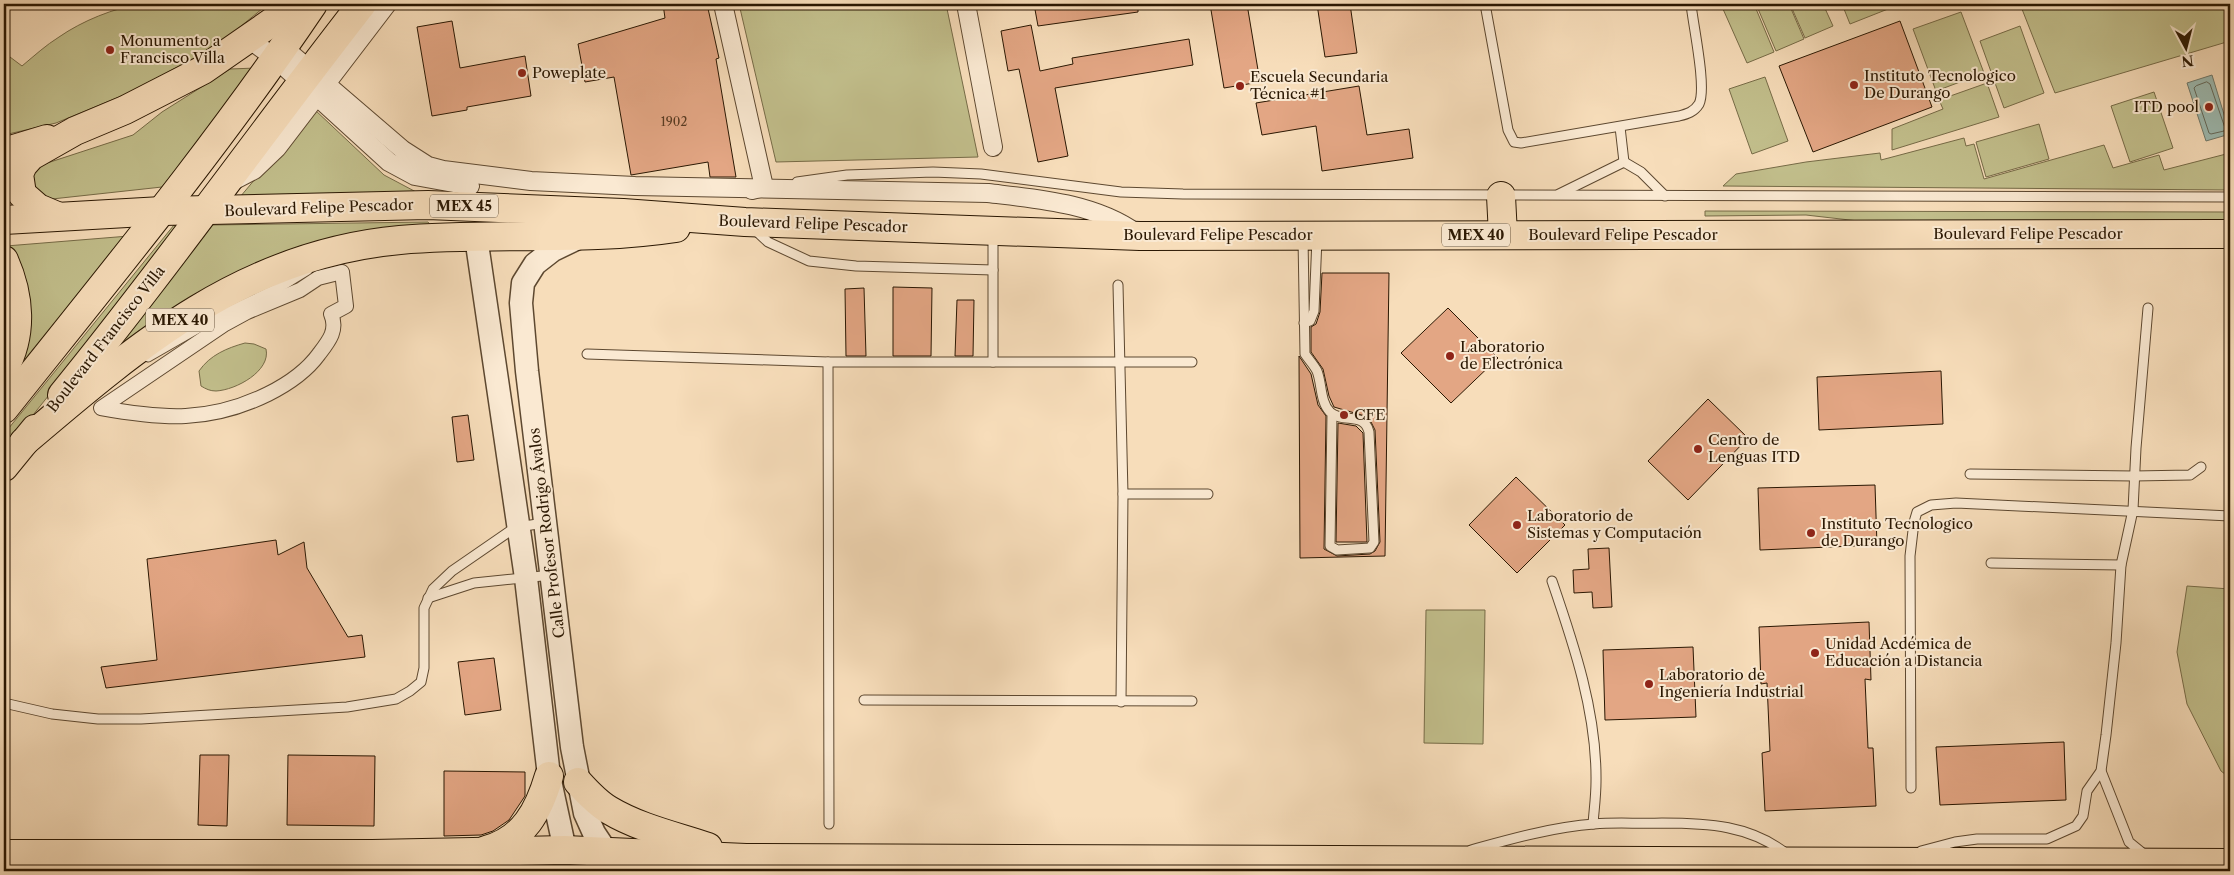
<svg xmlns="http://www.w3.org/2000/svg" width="2234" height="875" viewBox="0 0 2234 875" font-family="'Libre Caslon Text',serif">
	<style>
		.green { fill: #c2bf8c; stroke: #766b47 }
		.water { fill: #9dbbb2; stroke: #6f796c }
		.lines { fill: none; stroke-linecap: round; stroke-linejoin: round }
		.shore { stroke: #64695a; stroke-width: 1 }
		.building { fill: #e3a684; stroke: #2a1702 }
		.service-casing { stroke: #5d4830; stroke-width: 11 }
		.pedestrian-casing { stroke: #5d4830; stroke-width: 16 }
		.minor-casing { stroke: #5d4830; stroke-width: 20 }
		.tertiary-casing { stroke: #5d4830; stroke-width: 25 }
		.primary-casing { stroke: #2a1702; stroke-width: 30 }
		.service { stroke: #fae9d2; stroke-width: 9 }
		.pedestrian { stroke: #fae9d2; stroke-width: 14 }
		.minor { stroke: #fae9d2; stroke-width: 18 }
		.tertiary { stroke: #fae9d2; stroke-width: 22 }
		.primary { stroke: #f7ddba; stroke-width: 28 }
		.poi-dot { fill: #8f2418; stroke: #fae9d2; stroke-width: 2 }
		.labels { text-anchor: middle; stroke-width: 4; stroke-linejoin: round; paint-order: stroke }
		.number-label { font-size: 12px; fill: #583b22 }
		.shield { fill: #fae9d2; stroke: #685640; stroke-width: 1 }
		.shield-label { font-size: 14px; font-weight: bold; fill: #2a1702 }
		.poi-label { font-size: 15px; fill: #2a1702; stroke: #fae9d2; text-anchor: start }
		.street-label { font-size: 15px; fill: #2a1702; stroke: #fae9d2 }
	</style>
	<rect width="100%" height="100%" fill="#f7ddba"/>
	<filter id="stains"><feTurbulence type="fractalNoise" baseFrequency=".004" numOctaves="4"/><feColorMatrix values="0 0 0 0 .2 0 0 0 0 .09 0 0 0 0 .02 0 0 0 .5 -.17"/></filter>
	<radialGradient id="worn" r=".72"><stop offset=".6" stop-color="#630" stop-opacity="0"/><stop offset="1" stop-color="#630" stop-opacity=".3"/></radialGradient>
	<g class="green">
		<path d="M141,4H268L218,45L131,92L56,123L4,135V65L10,57L22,66C34,56 46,45 59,37C82,21 114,8 141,4Z"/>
		<path d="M739,4H946L978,157L776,162Z"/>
		<path d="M1736,4H1754L1774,52L1747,63L1723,9Z"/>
		<path d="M1756,4H1789L1804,39L1776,51Z"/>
		<path d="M1790,4H1823L1833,26L1805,38Z"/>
		<path d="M1842,4H1886L1888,9L1850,24Z"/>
		<path d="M2020,4H2230V41L2055,93Z"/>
		<path d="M1961,12L1984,73L1936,91L1913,29Z"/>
		<path d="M2020,26L2044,93L2004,108L1980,41Z"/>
		<path d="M256,68L162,187L52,199L39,197L32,189V173L38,166L133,135L162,112L230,69Z"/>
		<path d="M1765,77L1788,141L1752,154L1729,89Z"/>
		<path d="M1987,83L1999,117L1892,150V129L1943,109L1939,100Z"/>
		<path d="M2154,92L2173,148L2130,162L2111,106Z"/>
		<path d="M314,109L384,175L418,193L240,197Z"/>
		<path d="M2039,124L2049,159L1986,177L1976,142Z"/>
		<path d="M1964,138L1966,146L1974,144L1984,179L2104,145L2113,168L2159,155L2164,170L2230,153V190L1723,186L1736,174L1806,162L1880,153L1881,160Z"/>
		<path d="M1705,211L2230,212V224L1867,222L1806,215L1705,216Z"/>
		<path d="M428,222L435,230L353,238L105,359L212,225Z"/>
		<path d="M174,225L180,232L4,451V434Z"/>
		<path d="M129,236L10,382L23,276L6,246Z"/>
		<path d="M245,343L254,344L266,349C271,371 236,390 216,391C210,391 206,389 201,386L199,371C210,355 227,348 245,343Z"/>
		<path d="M2187,586L2230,589V778L2221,771L2187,704L2177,652Z"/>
		<path d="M1426,610H1485L1483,744L1424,743Z"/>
	</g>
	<path class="water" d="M2212,75L2230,134L2206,141L2187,83Z"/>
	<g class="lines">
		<path class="shore" d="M2207,82L2210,84L2225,128L2224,131L2211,134L2209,133L2194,88L2196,86Z"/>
	</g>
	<g class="building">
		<path d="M663,4H707L719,58L716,59L736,177H710L708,162L631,175L614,77L585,82L578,44L665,18Z"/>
		<path d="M1034,4H1138V12L1038,26Z"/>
		<path d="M1210,4H1247L1260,82L1224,88Z"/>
		<path d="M1317,4H1350L1357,53L1325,57Z"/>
		<path d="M452,21L460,68L525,56L531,96L467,107V110L432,116L417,27Z"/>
		<path d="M1900,21L1932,107L1813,152L1779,66Z"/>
		<path d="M1031,25L1040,71L1073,64L1072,58L1189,39L1193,65L1055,88L1068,156L1038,162L1019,69L1008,71L1001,31Z"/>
		<path d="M1359,86L1367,135L1409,129L1413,158L1322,171L1316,126L1262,135L1256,103Z"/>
		<path d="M1322,273H1389L1385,556L1300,558L1299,356L1311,374L1318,405L1326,416L1324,549L1337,556L1370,554L1375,551L1380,542L1375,430L1371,422L1365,416L1334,407L1329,396L1323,369L1311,352V327L1316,324L1320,312Z"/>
		<path d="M893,287L932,288L931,356H893Z"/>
		<path d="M864,288L866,356H846L845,289Z"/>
		<path d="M957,300H974L973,356H955Z"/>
		<path d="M1448,308L1498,358L1451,403L1401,353Z"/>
		<path d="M1941,371L1943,424L1819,430L1817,377Z"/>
		<path d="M1708,399L1748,438L1688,500L1648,461Z"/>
		<path d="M468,415L474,460L457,462L452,417Z"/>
		<path d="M1338,423L1356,426L1363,433L1367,542H1336Z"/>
		<path d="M1516,477L1565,525L1517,573L1469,525Z"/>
		<path d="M1875,485L1877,545L1760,550L1758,488Z"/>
		<path d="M276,540L278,555L304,542L307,568L348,637L362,635L365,657L106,688L101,667L157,660L147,559Z"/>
		<path d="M1609,548L1612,607L1593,608L1592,592L1574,593L1573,570L1589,569L1588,549Z"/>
		<path d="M1869,622L1871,680L1865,679L1868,748H1873L1876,806L1765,811L1762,753L1770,751L1767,683L1761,684L1759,627Z"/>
		<path d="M1693,647L1696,717L1605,720L1603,650Z"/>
		<path d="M494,658L501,710L465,715L458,662Z"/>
		<path d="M2064,742L2066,800L1940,805L1936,747Z"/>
		<path d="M200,755H229L227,826L198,825Z"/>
		<path d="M288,755L375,756L374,826L287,825Z"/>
		<path d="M444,771L525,772V796L509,820L493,831L481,835L444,836Z"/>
	</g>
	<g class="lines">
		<defs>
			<g id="service">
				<path d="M1485,4L1508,130L1514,142L1521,143L1679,116C1687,114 1694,112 1699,104C1707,88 1693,25 1691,4"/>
				<path d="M1620,127L1624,162"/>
				<path d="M797,182L847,175L933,172L981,174L1121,192L1183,194L2230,197"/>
				<path d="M1559,194L1624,162L1641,172L1665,196"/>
				<path d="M753,228L768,242L809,261L856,266L993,270"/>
				<path d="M1303,238L1305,354C1309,360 1314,365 1317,371C1322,383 1320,402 1330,412C1343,424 1364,411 1369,432L1374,542L1370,548L1337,550L1330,546L1332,414"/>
				<path d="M1118,285L1123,494L1121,702"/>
				<path d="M1304,323L1310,321L1314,311L1317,238"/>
				<path d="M587,354L828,362H1192"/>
				<path d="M148,357L221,315L282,286L308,270"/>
				<path d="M828,362L829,824"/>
				<path d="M993,362V233"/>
				<path d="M1970,474L2134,476L2190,475L2201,467"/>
				<path d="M1123,494H1208"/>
				<path d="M1991,563L2121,565"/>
				<path d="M1552,581C1574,645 1597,713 1596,782C1596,796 1594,810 1593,824"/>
				<path d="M428,598L474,583L552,575"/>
				<path d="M864,700L1192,701"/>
				<path d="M4,703L52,714L98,719H141L347,707L396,699L410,691L421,682L424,668V608L433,589L452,571L510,531L518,527L544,523"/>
				<path d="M2101,771L2129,842L2145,855"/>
				<path d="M1911,788L1910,556L1914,522L1917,512L1931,505L1956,503L2230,516"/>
				<path d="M1471,850C1511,839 1553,827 1594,824C1616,822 1639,824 1662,823C1707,823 1751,825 1788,855"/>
				<path d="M1921,851L1955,842L1977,839H2047L2076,826L2083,816L2087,791L2101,771L2106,735L2116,643L2121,565L2133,510L2136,448L2148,308"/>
			</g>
			<path id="pedestrian" d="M342,272L346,306L331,314C338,330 329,341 319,354C306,372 288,384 268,394C209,423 163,419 101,408L225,324L247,312L300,290L318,278Z"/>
			<g id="minor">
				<path d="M723,4L764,187L752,190"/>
				<path d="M966,4L993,147"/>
				<path d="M249,39L276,59L389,162L415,176L470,186"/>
				<path d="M283,47L403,150L428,166L443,170L531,181L635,186L988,193C1038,199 1094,203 1136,233"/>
				<path d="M231,182L254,170L277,148L387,4"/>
			</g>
			<g id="tertiary">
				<path d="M476,237L526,578L549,776L565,850"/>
				<path d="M580,237L553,250L535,264L523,283L521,303L527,371L572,747L585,813L594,833L606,851"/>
			</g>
			<g id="primary">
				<path d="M4,152L47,139"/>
				<path d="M1501,196L1503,235"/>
				<path d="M57,216L38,208L22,194L19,174L23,165L31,156L75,131L125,110L203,70L298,4"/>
				<path d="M4,220L162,211L428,205L623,213L745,222L1140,236L2230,234"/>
				<path d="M4,260C20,296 23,334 4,369"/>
				<path d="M62,395C166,268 261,133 362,4"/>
				<path d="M4,409C110,276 218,145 313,4"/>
				<path d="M24,442C138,345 244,254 400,240C492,232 585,242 676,228"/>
				<path d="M4,467L35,429"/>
				<path d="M578,782C587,792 597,803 609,810C639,828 675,836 708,847"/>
				<path d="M486,850C524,840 539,810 549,776"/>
				<path d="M4,854H372L565,850L746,858L2230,863"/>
			</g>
		</defs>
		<use href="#service" class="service-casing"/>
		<use href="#pedestrian" class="pedestrian-casing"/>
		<use href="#minor" class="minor-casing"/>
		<use href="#tertiary" class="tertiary-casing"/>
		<use href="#primary" class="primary-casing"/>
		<use href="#service" class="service"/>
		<use href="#pedestrian" class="pedestrian"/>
		<use href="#minor" class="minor"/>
		<use href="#tertiary" class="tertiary"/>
		<use href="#primary" class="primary"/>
	</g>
	<g class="poi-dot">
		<circle cx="110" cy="50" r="5"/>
		<circle cx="522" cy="73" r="5"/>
		<circle cx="1854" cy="85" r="5"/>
		<circle cx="1240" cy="86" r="5"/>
		<circle cx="2209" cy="107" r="5"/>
		<circle cx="1450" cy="356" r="5"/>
		<circle cx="1344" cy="415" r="5"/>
		<circle cx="1698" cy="449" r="5"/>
		<circle cx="1517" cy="525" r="5"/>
		<circle cx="1811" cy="533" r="5"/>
		<circle cx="1815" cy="653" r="5"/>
		<circle cx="1649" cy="684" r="5"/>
	</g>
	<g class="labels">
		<g class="number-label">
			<text x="674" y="126">1902</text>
		</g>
		<g class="shield">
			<rect x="430" y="194.5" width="68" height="23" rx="4"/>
			<rect x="1442" y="223.5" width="68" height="23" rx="4"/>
			<rect x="146" y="308.5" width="68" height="23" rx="4"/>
		</g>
		<g class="shield-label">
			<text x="464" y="211">MEX 45</text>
			<text x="1476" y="240">MEX 40</text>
			<text x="180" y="325">MEX 40</text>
		</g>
		<g class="poi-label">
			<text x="120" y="46">Monumento a<tspan x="120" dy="17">Francisco Villa</tspan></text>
			<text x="532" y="78">Poweplate</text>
			<text x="1864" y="81">Instituto Tecnologico<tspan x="1864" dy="17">De Durango</tspan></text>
			<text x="1250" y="82">Escuela Secundaria<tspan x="1250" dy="17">Técnica #1</tspan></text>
			<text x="2199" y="112" text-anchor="end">ITD pool</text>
			<text x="1460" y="352">Laboratorio<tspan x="1460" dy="17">de Electrónica</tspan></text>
			<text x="1354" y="420">CFE</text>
			<text x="1708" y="445">Centro de<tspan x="1708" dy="17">Lenguas ITD</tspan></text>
			<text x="1527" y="521">Laboratorio de<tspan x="1527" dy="17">Sistemas y Computación</tspan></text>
			<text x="1821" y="529">Instituto Tecnologico<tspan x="1821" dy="17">de Durango</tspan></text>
			<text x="1825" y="649">Unidad Acdémica de<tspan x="1825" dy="17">Educación a Distancia</tspan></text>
			<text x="1659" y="680">Laboratorio de<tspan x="1659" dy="17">Ingeniería Industrial</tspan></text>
		</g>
		<g class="street-label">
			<text transform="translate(319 208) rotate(-2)" y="5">Boulevard Felipe Pescador</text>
			<text transform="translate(813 224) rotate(2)" y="5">Boulevard Felipe Pescador</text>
			<text x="2028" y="239">Boulevard Felipe Pescador</text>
			<text x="1218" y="240">Boulevard Felipe Pescador</text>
			<text x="1623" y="240">Boulevard Felipe Pescador</text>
			<text transform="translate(106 339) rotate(-52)" y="5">Boulevard Francisco Villa</text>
			<text transform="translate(547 533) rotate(-97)" y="5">Calle Profesor Rodrigo Ávalos</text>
		</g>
	</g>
	<rect width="2234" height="875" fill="none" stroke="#f7ddba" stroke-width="20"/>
	<rect x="5" y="5" width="2224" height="865" fill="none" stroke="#2a1702" stroke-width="2.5"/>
	<rect x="10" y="10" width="2214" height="855" fill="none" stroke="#2a1702"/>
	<g transform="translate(2186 48) rotate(173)" stroke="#fae9d2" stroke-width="4" paint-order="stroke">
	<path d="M0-4L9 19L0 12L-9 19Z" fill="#2a1702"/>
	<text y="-8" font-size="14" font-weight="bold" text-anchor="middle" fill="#2a1702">N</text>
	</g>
	<rect width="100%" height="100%" filter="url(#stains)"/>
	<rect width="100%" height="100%" fill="url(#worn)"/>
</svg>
